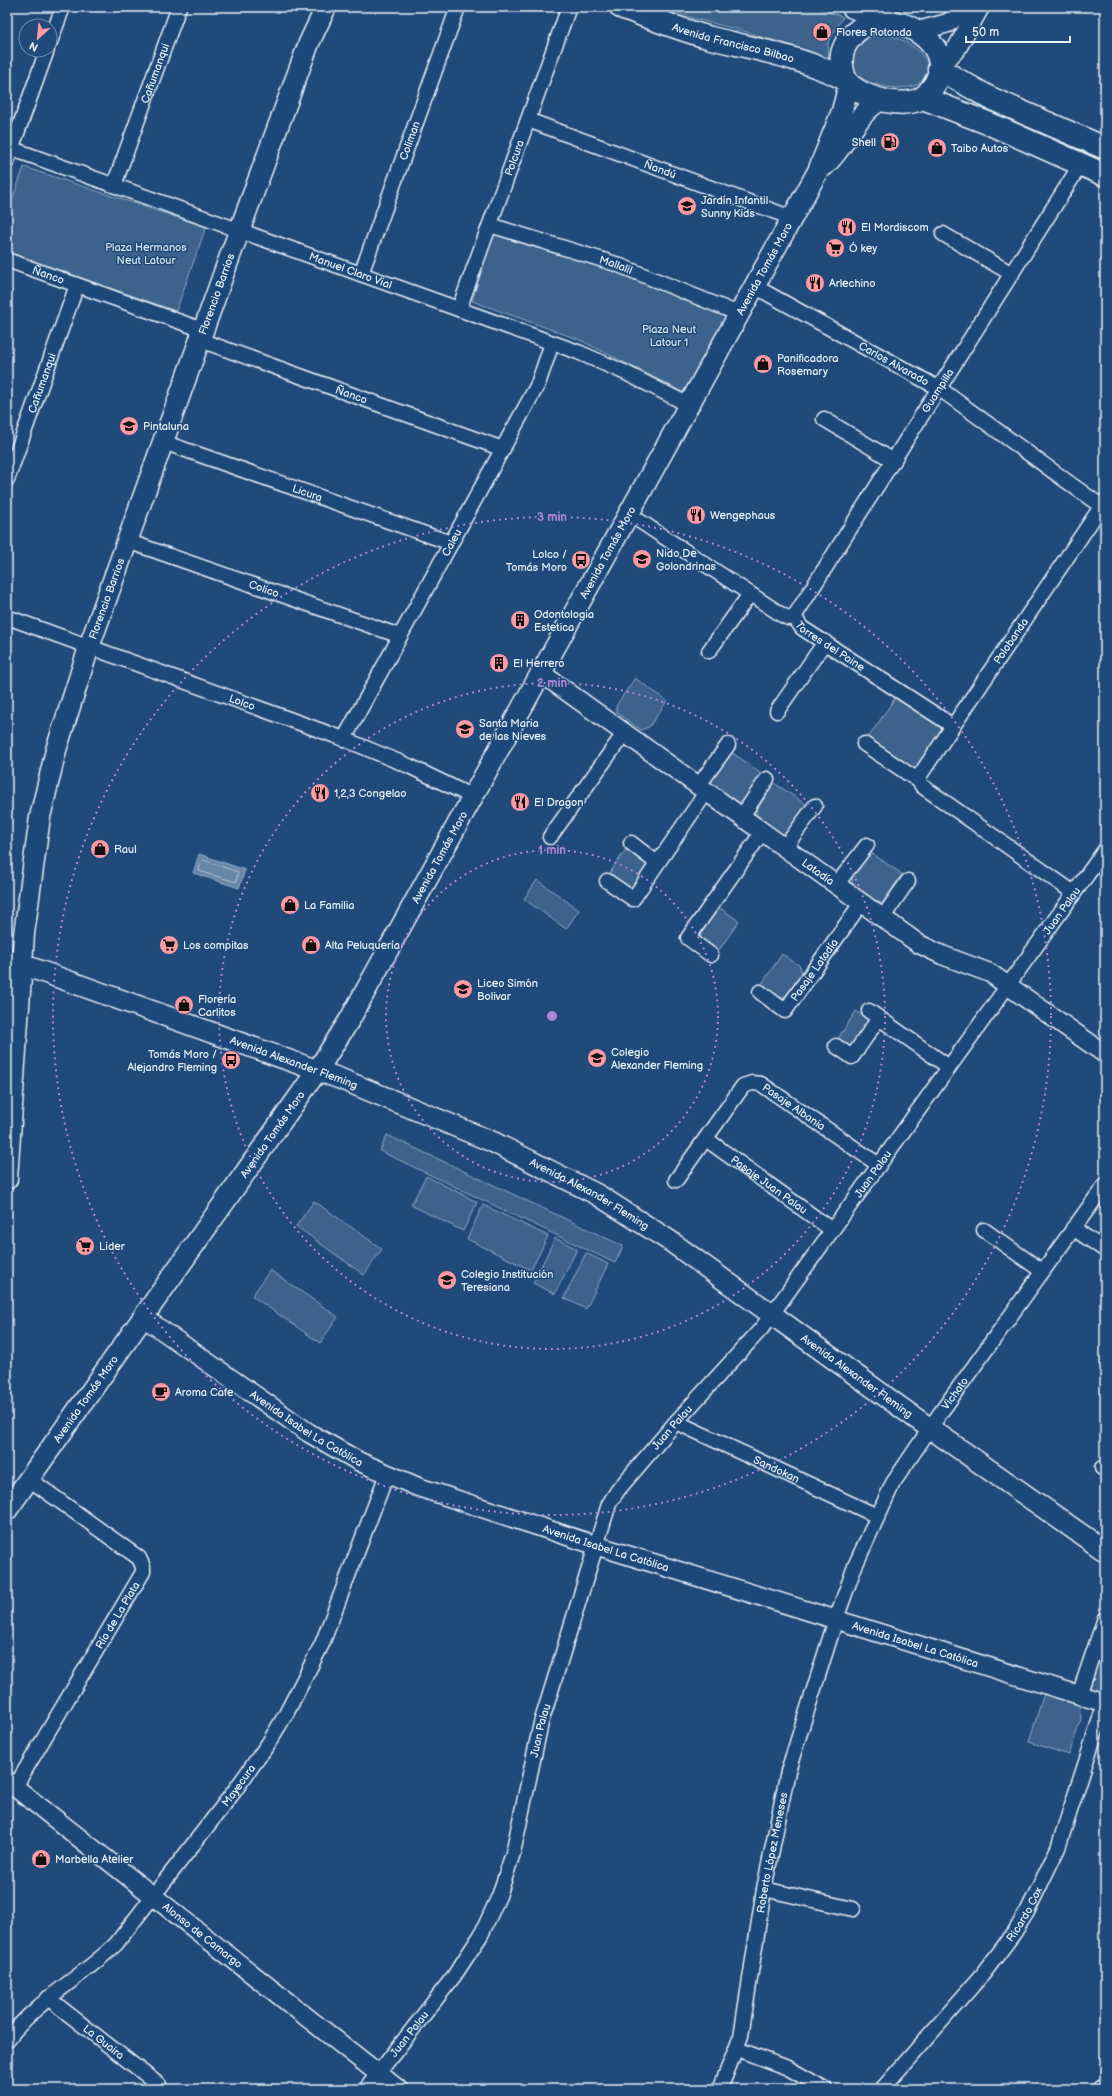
<svg xmlns="http://www.w3.org/2000/svg" width="1112" height="2096" viewBox="0 0 1112 2096" font-family="'Balsamiq Sans',sans-serif">
	<style>
		.green { fill: #3c628c; stroke: #92aac2 }
		.water { fill: #6685a7; stroke: #9ab0c7 }
		.lines { fill: none; stroke-linecap: round; stroke-linejoin: round }
		.shore { stroke: #b4c6d8; stroke-width: 1 }
		.minor-casing { stroke: #e8f1f8; stroke-width: 17 }
		.tertiary-casing { stroke: #e8f1f8; stroke-width: 21 }
		.secondary-casing { stroke: #e8f1f8; stroke-width: 23 }
		.primary-casing { stroke: #e8f1f8; stroke-width: 25 }
		.minor { stroke: #1f4a7a; stroke-width: 14 }
		.tertiary { stroke: #1f4a7a; stroke-width: 18 }
		.secondary { stroke: #1f4a7a; stroke-width: 20 }
		.primary { stroke: #1f4a7a; stroke-width: 22 }
		.ring { fill: none; stroke: #ac85d9; stroke-width: 2; stroke-dasharray: 2 4 }
		.labels { text-anchor: middle; stroke-width: 3; stroke-linejoin: round; paint-order: stroke }
		.poi-label { font-size: 11px; fill: #e8f1f8; stroke: #1f4a7a; text-anchor: start }
		.street-label { font-size: 11px; fill: #e8f1f8; stroke: #1f4a7a }
		.park-label { font-size: 11px; fill: #d7e3ed; stroke: #1f4a7a }
		.centre { fill: #ac85d9; stroke: #1f4a7a; stroke-width: 2 }
		.ring-label { font-size: 12px; text-anchor: middle; font-weight: bold; fill: #ac85d9; stroke: #1f4a7a; stroke-width: 3; stroke-linejoin: round; paint-order: stroke }
	</style>
	<rect width="100%" height="100%" fill="#1f4a7a"/>
	<filter id="ink" filterUnits="userSpaceOnUse"><feTurbulence type="fractalNoise" baseFrequency=".025" numOctaves="2"/><feDisplacementMap in="SourceGraphic" scale="8" xChannelSelector="R" yChannelSelector="G"/><feConvolveMatrix kernelMatrix="1 2 1 2 8 2 1 2 1" color-interpolation-filters="sRGB"/></filter>
	<g filter="url(#ink)">
		<g class="green">
			<path d="M662,7H815L843,17L828,42L829,61L744,31L692,18Z"/>
			<path d="M886,34C906,41 920,47 929,67C927,73 924,80 918,84C902,93 860,86 853,68C850,59 853,51 856,44L872,35Z"/>
			<path d="M975,102L1105,159V164L973,106Z"/>
			<path d="M24,167L206,227L176,311L7,252V214Z"/>
			<path d="M494,231L616,267L730,314L687,394L580,340L472,301Z"/>
			<path d="M635,678L667,701L649,727L641,730L616,712V706Z"/>
			<path d="M899,692L953,726L919,781L864,744Z"/>
			<path d="M731,752L763,774L745,800L737,803L712,785L711,779Z"/>
			<path d="M774,783L807,805L789,832L782,834L756,817V811Z"/>
			<path d="M628,846L647,860L649,867L632,890L607,877Z"/>
			<path d="M870,852L902,874L882,903L877,902L852,883V878Z"/>
			<path d="M537,880L579,910L566,929L524,899Z"/>
			<path d="M720,908L739,921L719,950L701,938L700,932Z"/>
			<path d="M782,954L800,966L802,974L786,996L780,998L761,985Z"/>
			<path d="M856,1011L869,1020L854,1046L847,1047L837,1040Z"/>
			<path d="M387,1135L623,1246L615,1263L380,1151Z"/>
			<path d="M426,1176L477,1202L463,1231L411,1205Z"/>
			<path d="M314,1201L382,1249L364,1275L296,1226Z"/>
			<path d="M483,1205L548,1236L531,1270L467,1239Z"/>
			<path d="M555,1238L577,1249L555,1294L533,1283Z"/>
			<path d="M586,1253L608,1264L586,1309L564,1298Z"/>
			<path d="M270,1270L338,1317L320,1343L252,1296Z"/>
			<path d="M1105,1642V1693L1087,1688Z"/>
			<path d="M1044,1693L1080,1705L1081,1719L1069,1755L1029,1742Z"/>
		</g>
		<path class="water" d="M199,854L245,870L239,888L193,873Z"/>
		<g class="lines">
			<path class="shore" d="M203,860L238,872L236,882L199,871L201,861Z"/>
			<defs>
				<g id="minor">
					<path d="M50,42L63,7"/>
					<path id="s1" d="M528,120L792,218"/>
					<path id="s2" d="M7,147L578,352L626,373L689,405"/>
					<path d="M7,161L47,50"/>
					<path id="s3" d="M114,185L179,7"/>
					<path id="s4" d="M490,225L616,264L739,314"/>
					<path d="M943,234L1012,274"/>
					<path id="s5" d="M7,260L203,330"/>
					<path id="s6" d="M361,274L458,7"/>
					<path id="s7" d="M754,286L940,389L1105,509"/>
					<path id="s8" d="M459,309L569,7"/>
					<path id="s9" d="M200,340L503,449"/>
					<path d="M824,419L894,461"/>
					<path id="s10" d="M163,442L451,543"/>
					<path id="s11" d="M7,480L77,285"/>
					<path d="M629,514L782,615L788,618L794,617"/>
					<path id="s12" d="M127,541L400,636"/>
					<path id="s13" d="M7,617L344,739L409,766L473,797"/>
					<path id="s14" d="M794,617L1081,164"/>
					<path id="s15" d="M794,617L802,628L953,726"/>
					<path d="M709,651L750,594"/>
					<path d="M777,711L825,642"/>
					<path id="s16" d="M344,739L538,384L552,343"/>
					<path d="M864,744L919,781L922,786L1074,893"/>
					<path id="s17" d="M919,781L920,775L1105,501"/>
					<path d="M699,785L728,745"/>
					<path d="M742,816L767,779"/>
					<path d="M550,837L625,732"/>
					<path d="M631,843L657,863"/>
					<path d="M785,847L815,806"/>
					<path d="M607,881L633,899L707,791"/>
					<path d="M837,884L867,845"/>
					<path d="M883,917L908,881"/>
					<path d="M711,955L688,938L763,831"/>
					<path id="s18" d="M760,992L785,1011L862,902"/>
					<path d="M869,1011L879,1018"/>
					<path d="M836,1046L852,1057L879,1018L949,1067"/>
					<path id="s19" d="M706,1139L832,1230"/>
					<path id="s20" d="M676,1180L743,1086L752,1083L761,1084L879,1165"/>
					<path d="M1073,1228L1105,1250"/>
					<path d="M984,1230L1042,1271"/>
					<path id="s21" d="M676,1422L877,1516"/>
					<path d="M1102,1468L1105,1470"/>
					<path d="M1079,1695L1105,1618"/>
					<path id="s22" d="M15,1787L143,1572V1567L139,1558L29,1479"/>
					<path d="M764,1889L853,1909"/>
					<path id="s23" d="M48,1998L159,2085"/>
					<path id="s24" d="M7,2040C37,2000 81,1978 116,1944L233,1793L268,1744L286,1714L322,1644L387,1474"/>
					<path d="M737,2049L788,2068L825,2089"/>
					<path d="M1100,2088V2089"/>
					<path id="s25" d="M366,2089L454,1976L481,1935L499,1896L513,1853L541,1723L609,1504L618,1490L676,1422L762,1328L1105,850"/>
					<path id="s26" d="M720,2089L741,2036L764,1889L788,1771L836,1619L855,1566L893,1483L941,1412L1105,1185"/>
					<path id="s27" d="M882,2089L983,1974L1014,1933L1027,1912L1058,1848L1105,1703"/>
				</g>
				<g id="tertiary">
					<path d="M918,31L948,23L968,7"/>
					<path d="M940,66L957,48L980,7"/>
					<path id="s28" d="M541,673L919,944L942,955L990,973L1105,1054"/>
					<path id="s29" d="M143,1317L309,1433L360,1462L418,1487L595,1545L1105,1703"/>
					<path id="s30" d="M7,1781L398,2089"/>
				</g>
				<g id="secondary">
					<path d="M824,166C847,146 854,115 881,100"/>
					<path id="s31" d="M7,959L341,1079L493,1142L598,1195L670,1241L914,1417L1105,1551"/>
					<path id="s32" d="M7,1179L24,934L40,817L56,750L89,647L230,256L309,43L326,7"/>
					<path id="s33" d="M7,1510L317,1071L350,1019L818,171L842,111L849,84"/>
				</g>
				<g id="primary">
					<path id="s34" d="M621,7C651,18 680,30 711,38C756,49 804,58 845,79"/>
					<path d="M853,7L888,19"/>
					<path d="M876,20C917,19 964,57 926,95C909,111 864,99 849,84C845,81 844,76 843,71C836,46 855,28 876,20Z"/>
					<path d="M939,69L990,98L1105,148"/>
					<path d="M923,98L990,124L1105,175"/>
				</g>
			</defs>
			<use href="#minor" class="minor-casing"/>
			<use href="#tertiary" class="tertiary-casing"/>
			<use href="#secondary" class="secondary-casing"/>
			<use href="#primary" class="primary-casing"/>
			<use href="#minor" class="minor"/>
			<use href="#tertiary" class="tertiary"/>
			<use href="#secondary" class="secondary"/>
			<use href="#primary" class="primary"/>
		</g>
	</g>
	<g class="ring">
		<circle cx="552" cy="1016" r="166"/>
		<circle cx="552" cy="1016" r="333"/>
		<circle cx="552" cy="1016" r="499"/>
	</g>
	<defs>
		<symbol id="shop-disc" viewBox="-11 -11 22 22"><circle r="9.5" fill="#ff9aa2" stroke="#1f4a7a"/><path d="M-5-2.5h2.3a2.7 3.5 0 0 1 5.4 0H5L5.5 6h-11ZM-1.5-2.5h3a1.5 2.3 0 0 0-3 0Z" fill="#111"/></symbol>
		<symbol id="fuel-disc" viewBox="-11 -11 22 22"><circle r="9.5" fill="#ff9aa2" stroke="#1f4a7a"/><path d="M-5.5-6h7V0h2V4h1.3V-2.5L3-4.5l.8-.8L6-3V5H2.5V1h-1V6h-7ZM-4.2-4.7v3.2H.2V-4.7Z" fill="#111"/></symbol>
		<symbol id="school-disc" viewBox="-11 -11 22 22"><circle r="9.5" fill="#ff9aa2" stroke="#1f4a7a"/><path d="M0-5L7-2L0 1L-7-2ZM-4 1L0 2.5L4 1V4Q0 6-4 4Z" fill="#111"/></symbol>
		<symbol id="restaurant-disc" viewBox="-11 -11 22 22"><circle r="9.5" fill="#ff9aa2" stroke="#1f4a7a"/><path d="M-5-6h1v4h1v-4h1v4h1v-4h1v5L-1.5 .5V6h-2V.5L-5-1ZM5-6V6H3V1.5H1.5Q1.5-4 5-6Z" fill="#111"/></symbol>
		<symbol id="supermarket-disc" viewBox="-11 -11 22 22"><circle r="9.5" fill="#ff9aa2" stroke="#1f4a7a"/><path d="M-6-5.5h2.5l.6 2H6L4.5 2H-2.5L-4.4-4H-6ZM-1.5 3.2a1.3 1.3 0 1 0 .1 0ZM3 3.2a1.3 1.3 0 1 0 .1 0Z" fill="#111"/></symbol>
		<symbol id="bus-disc" viewBox="-11 -11 22 22"><circle r="9.5" fill="#ff9aa2" stroke="#1f4a7a"/><path d="M-5-6H5V4H4V6H2V4H-2V6H-4V4H-5ZM-3.5-4V0h7V-4ZM-3.5 1.2v1.5H-2V1.2ZM2 1.2v1.5H3.5V1.2Z" fill="#111"/></symbol>
		<symbol id="building-disc" viewBox="-11 -11 22 22"><circle r="9.5" fill="#ff9aa2" stroke="#1f4a7a"/><path d="M-4-6H4V6H1V3H-1V6H-4ZM-2.5-4.3h1.7v1.8h-1.7ZM.8-4.3h1.7v1.8H.8ZM-2.5-1h1.7V.8h-1.7ZM.8-1h1.7V.8H.8Z" fill="#111"/></symbol>
		<symbol id="cafe-disc" viewBox="-11 -11 22 22"><circle r="9.5" fill="#ff9aa2" stroke="#1f4a7a"/><path d="M-5.5-4.5H6V0H3Q3 3.5 0 3.5H-2.5Q-5.5 3.5-5.5 0ZM3-3.2v2h1.7v-2ZM-6 4.5H4V6H-6Z" fill="#111"/></symbol>
	</defs>
	<g fill-rule="evenodd">
		<use href="#shop-disc" x="811" y="21" width="22" height="22"/>
		<use href="#fuel-disc" x="879" y="131" width="22" height="22"/>
		<use href="#shop-disc" x="926" y="137" width="22" height="22"/>
		<use href="#school-disc" x="676" y="195" width="22" height="22"/>
		<use href="#restaurant-disc" x="836" y="216" width="22" height="22"/>
		<use href="#supermarket-disc" x="824" y="237" width="22" height="22"/>
		<use href="#restaurant-disc" x="804" y="272" width="22" height="22"/>
		<use href="#shop-disc" x="752" y="353" width="22" height="22"/>
		<use href="#school-disc" x="118" y="415" width="22" height="22"/>
		<use href="#restaurant-disc" x="685" y="504" width="22" height="22"/>
		<use href="#school-disc" x="631" y="548" width="22" height="22"/>
		<use href="#bus-disc" x="570" y="549" width="22" height="22"/>
		<use href="#building-disc" x="509" y="609" width="22" height="22"/>
		<use href="#building-disc" x="488" y="652" width="22" height="22"/>
		<use href="#school-disc" x="454" y="718" width="22" height="22"/>
		<use href="#restaurant-disc" x="309" y="782" width="22" height="22"/>
		<use href="#restaurant-disc" x="509" y="791" width="22" height="22"/>
		<use href="#shop-disc" x="89" y="838" width="22" height="22"/>
		<use href="#shop-disc" x="279" y="894" width="22" height="22"/>
		<use href="#supermarket-disc" x="158" y="934" width="22" height="22"/>
		<use href="#shop-disc" x="300" y="934" width="22" height="22"/>
		<use href="#school-disc" x="452" y="978" width="22" height="22"/>
		<use href="#shop-disc" x="173" y="994" width="22" height="22"/>
		<use href="#school-disc" x="586" y="1047" width="22" height="22"/>
		<use href="#bus-disc" x="220" y="1049" width="22" height="22"/>
		<use href="#supermarket-disc" x="74" y="1235" width="22" height="22"/>
		<use href="#school-disc" x="436" y="1269" width="22" height="22"/>
		<use href="#cafe-disc" x="150" y="1381" width="22" height="22"/>
		<use href="#shop-disc" x="30" y="1848" width="22" height="22"/>
	</g>
	<g class="labels">
		<g class="poi-label">
			<text x="836" y="36">Flores Rotonda</text>
			<text x="876" y="146" text-anchor="end">Shell</text>
			<text x="951" y="152">Taibo Autos</text>
			<text x="701" y="204">Jardín Infantil<tspan x="701" dy="13">Sunny Kids</tspan></text>
			<text x="861" y="231">El Mordiscom</text>
			<text x="849" y="252">Ó key</text>
			<text x="829" y="287">Arlechino</text>
			<text x="777" y="362">Panificadora<tspan x="777" dy="13">Rosemary</tspan></text>
			<text x="143" y="430">Pintaluna</text>
			<text x="710" y="519">Wengephaus</text>
			<text x="656" y="557">Nido De<tspan x="656" dy="13">Golondrinas</tspan></text>
			<text x="567" y="558" text-anchor="end">Lolco /<tspan x="567" dy="13">Tomás Moro</tspan></text>
			<text x="534" y="618">Odontologia<tspan x="534" dy="13">Estetica</tspan></text>
			<text x="513" y="667">El Herrero</text>
			<text x="479" y="727">Santa Maria<tspan x="479" dy="13">de las Nieves</tspan></text>
			<text x="334" y="797">1,2,3 Congelao</text>
			<text x="534" y="806">El Dragon</text>
			<text x="114" y="853">Raul</text>
			<text x="304" y="909">La Familia</text>
			<text x="183" y="949">Los compitas</text>
			<text x="325" y="949">Alta Peluquería</text>
			<text x="477" y="987">Liceo Simón<tspan x="477" dy="13">Bolivar</tspan></text>
			<text x="198" y="1003">Florería<tspan x="198" dy="13">Carlitos</tspan></text>
			<text x="611" y="1056">Colegio<tspan x="611" dy="13">Alexander Fleming</tspan></text>
			<text x="217" y="1058" text-anchor="end">Tomás Moro /<tspan x="217" dy="13">Alejandro Fleming</tspan></text>
			<text x="99" y="1250">Lider</text>
			<text x="461" y="1278">Colegio Institución<tspan x="461" dy="13">Teresiana</tspan></text>
			<text x="175" y="1396">Aroma Cafe</text>
			<text x="55" y="1863">Marbella Atelier</text>
		</g>
		<g class="street-label">
			<text dy="4" stroke="none"><textPath href="#s34" startOffset="118">Avenida Francisco Bilbao</textPath></text>
			<text dy="4" stroke="none"><textPath href="#s3" startOffset="119">Cañumanqui</textPath></text>
			<text dy="4" stroke="none"><textPath href="#s6" startOffset="142">Coliman</textPath></text>
			<text dy="4" stroke="none"><textPath href="#s8" startOffset="161">Polcura</textPath></text>
			<text dy="4" stroke="none"><textPath href="#s1" startOffset="141">Ñandú</textPath></text>
			<text dy="4" stroke="none"><textPath href="#s4" startOffset="132">Mallalil</textPath></text>
			<text dy="4" stroke="none"><textPath href="#s33" startOffset="1456">Avenida Tomás Moro</textPath></text>
			<text dy="4" stroke="none"><textPath href="#s2" startOffset="365">Manuel Claro Vial</textPath></text>
			<text dy="4" stroke="none"><textPath href="#s5" startOffset="44">Ñanco</textPath></text>
			<text dy="4" stroke="none"><textPath href="#s32" startOffset="916">Florencio Barrios</textPath></text>
			<text dy="4" stroke="none"><textPath href="#s7" startOffset="160">Carlos Alvarado</textPath></text>
			<text dy="4" stroke="none"><textPath href="#s11" startOffset="103">Cañumanqui</textPath></text>
			<text dy="4" stroke="none"><textPath href="#s14" startOffset="268">Guampilla</textPath></text>
			<text dy="4" stroke="none"><textPath href="#s9" startOffset="161">Ñanco</textPath></text>
			<text dy="4" stroke="none"><textPath href="#s10" startOffset="153">Licura</textPath></text>
			<text dy="4" stroke="none"><textPath href="#s16" startOffset="224">Caleu</textPath></text>
			<text dy="4" stroke="none"><textPath href="#s33" startOffset="1132">Avenida Tomás Moro</textPath></text>
			<text dy="4" stroke="none"><textPath href="#s12" startOffset="145">Colico</textPath></text>
			<text dy="4" stroke="none"><textPath href="#s32" startOffset="592">Florencio Barrios</textPath></text>
			<text dy="4" stroke="none"><textPath href="#s17" startOffset="168">Polobanda</textPath></text>
			<text dy="4" stroke="none"><textPath href="#s15" startOffset="47">Torres del Paine</textPath></text>
			<text dy="4" stroke="none"><textPath href="#s13" startOffset="250">Lolco</textPath></text>
			<text dy="4" stroke="none"><textPath href="#s33" startOffset="784">Avenida Tomás Moro</textPath></text>
			<text dy="4" stroke="none"><textPath href="#s28" startOffset="341">Latadía</textPath></text>
			<text dy="4" stroke="none"><textPath href="#s25" startOffset="1390">Juan Palau</textPath></text>
			<text dy="4" stroke="none"><textPath href="#s18" startOffset="82">Pasaje Latadía</textPath></text>
			<text dy="4" stroke="none"><textPath href="#s31" startOffset="305">Avenida Alexander Fleming</textPath></text>
			<text dy="4" stroke="none"><textPath href="#s20" startOffset="174">Pasaje Albania</textPath></text>
			<text dy="4" stroke="none"><textPath href="#s33" startOffset="460">Avenida Tomás Moro</textPath></text>
			<text dy="4" stroke="none"><textPath href="#s25" startOffset="1066">Juan Palau</textPath></text>
			<text dy="4" stroke="none"><textPath href="#s19" startOffset="78">Pasaje Juan Palau</textPath></text>
			<text dy="4" stroke="none"><textPath href="#s31" startOffset="629">Avenida Alexander Fleming</textPath></text>
			<text dy="4" stroke="none"><textPath href="#s31" startOffset="953">Avenida Alexander Fleming</textPath></text>
			<text dy="4" stroke="none"><textPath href="#s26" startOffset="742">Vichato</textPath></text>
			<text dy="4" stroke="none"><textPath href="#s33" startOffset="136">Avenida Tomás Moro</textPath></text>
			<text dy="4" stroke="none"><textPath href="#s25" startOffset="742">Juan Palau</textPath></text>
			<text dy="4" stroke="none"><textPath href="#s29" startOffset="198">Avenida Isabel La Católica</textPath></text>
			<text dy="4" stroke="none"><textPath href="#s21" startOffset="111">Sandokan</textPath></text>
			<text dy="4" stroke="none"><textPath href="#s29" startOffset="522">Avenida Isabel La Católica</textPath></text>
			<text dy="4" stroke="none"><textPath href="#s22" startOffset="200">Río de La Plata</textPath></text>
			<text dy="4" stroke="none"><textPath href="#s29" startOffset="846">Avenida Isabel La Católica</textPath></text>
			<text dy="4" stroke="none"><textPath href="#s25" startOffset="406">Juan Palau</textPath></text>
			<text dy="4" stroke="none"><textPath href="#s24" startOffset="346">Mayecura</textPath></text>
			<text dy="4" stroke="none"><textPath href="#s26" startOffset="243">Roberto López Meneses</textPath></text>
			<text dy="4" stroke="none"><textPath href="#s27" startOffset="226">Ricardo Cox</textPath></text>
			<text dy="4" stroke="none"><textPath href="#s30" startOffset="249">Alonso de Camargo</textPath></text>
			<text dy="4" stroke="none"><textPath href="#s25" startOffset="70">Juan Palau</textPath></text>
			<text dy="4" stroke="none"><textPath href="#s23" startOffset="71">La Guaira</textPath></text>
		</g>
		<g class="park-label">
			<text x="146" y="251">Plaza Hermanos<tspan x="146" dy="13">Neut Latour</tspan></text>
			<text x="669" y="333">Plaza Neut<tspan x="669" dy="13">Latour 1</tspan></text>
		</g>
	</g>
	<circle cx="552" cy="1016" r="6" class="centre"/>
	<g class="ring-label">
		<text x="552" y="521">3 min</text>
		<text x="552" y="687">2 min</text>
		<text x="552" y="854">1 min</text>
	</g>
	<rect width="1112" height="2096" fill="none" stroke="#1f4a7a" stroke-width="24"/>
	<rect x="12" y="12" width="1088" height="2072" fill="none" stroke="#e8f1f8" stroke-width="1.5" filter="url(#ink)"/>
	<g transform="translate(38 38) rotate(207)"><circle r="19" fill="#1f4a7a" stroke="#6f8dac"/>
	<path d="M0-3L7 15L0 10L-7 15Z" fill="#ff9aa2"/>
	<text y="-6" font-size="11" font-weight="bold" text-anchor="middle" fill="#e8f1f8">N</text>
	</g>
	<path d="M966 36v6h104v-6" fill="none" stroke="#e8f1f8" stroke-width="2"/>
	<text x="972" y="36" font-size="12" fill="#e8f1f8" stroke="#1f4a7a" stroke-width="3" paint-order="stroke">50 m</text>
</svg>
